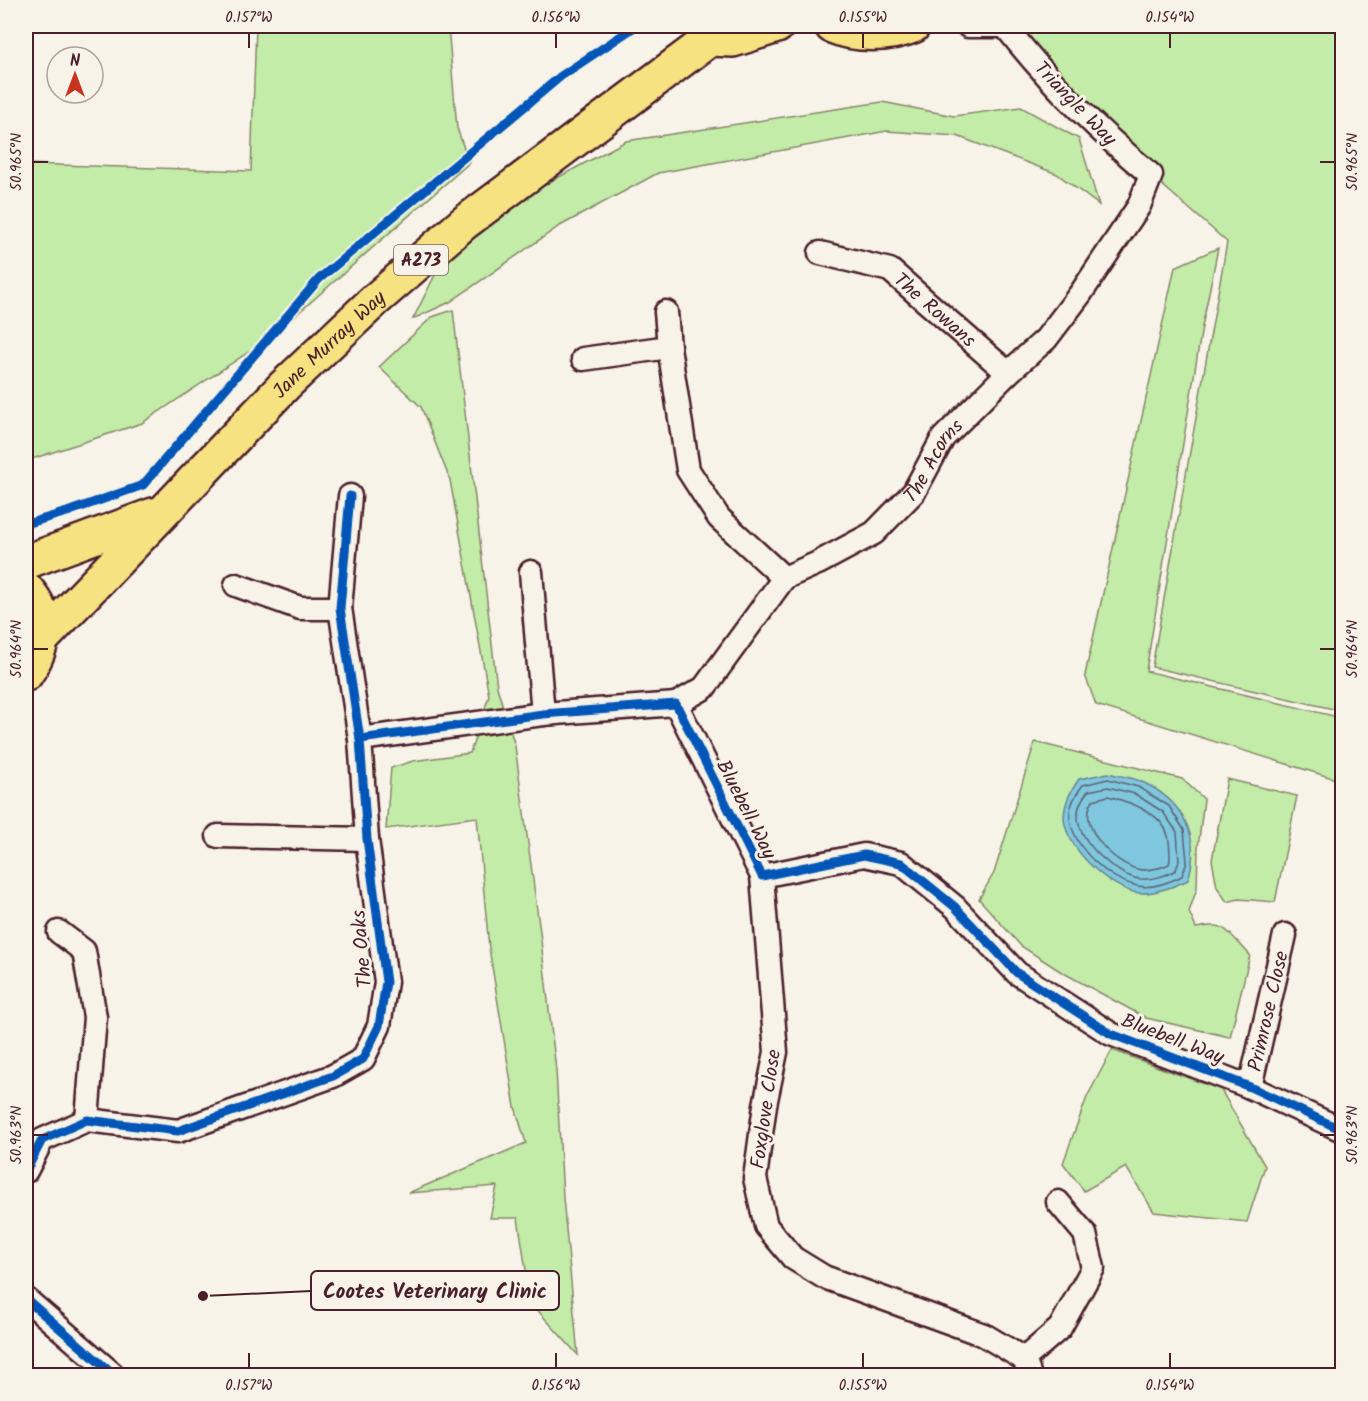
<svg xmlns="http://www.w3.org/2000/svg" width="1368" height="1401" viewBox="0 0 1368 1401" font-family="Kalam,sans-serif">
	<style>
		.green { fill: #c3eca8; stroke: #86866a; stroke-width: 1.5 }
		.water { fill: #7ec7de; stroke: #698496; stroke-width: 1.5 }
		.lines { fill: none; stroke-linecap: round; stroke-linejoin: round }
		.shore { stroke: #5f6273; stroke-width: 1.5 }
		.minor-casing { stroke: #4a1f2b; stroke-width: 27 }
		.primary-casing { stroke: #4a1f2b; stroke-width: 38 }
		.minor { stroke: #f7f3e8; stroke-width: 22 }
		.primary { stroke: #f7e281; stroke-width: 33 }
		.cycleway-casing { stroke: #f7f3e8; stroke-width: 13 }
		.cycleway { stroke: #0057b8; stroke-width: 9 }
		.ticks { fill: none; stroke: #4a1f2b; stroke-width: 2 }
		.labels { text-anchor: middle; stroke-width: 6; stroke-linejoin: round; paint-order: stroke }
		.shield { fill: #f7f3e8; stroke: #7e5f64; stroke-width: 1.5 }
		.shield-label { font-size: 18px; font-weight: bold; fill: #4a1f2b }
		.street-label { font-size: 20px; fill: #4a1f2b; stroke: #f7f3e8 }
		.leader { fill: none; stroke: #4a1f2b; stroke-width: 2 }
		.callout-dot { fill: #4a1f2b; stroke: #f7f3e8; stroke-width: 2 }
		.callout { fill: #f7f3e8; stroke: #4a1f2b; stroke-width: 2 }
		.callout-label { font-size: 21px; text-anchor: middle; font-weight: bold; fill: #4a1f2b }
		.neatline { fill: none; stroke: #4a1f2b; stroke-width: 2 }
		.ticks-label { font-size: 15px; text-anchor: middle; fill: #4a1f2b }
	</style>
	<rect width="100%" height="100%" fill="#f7f3e8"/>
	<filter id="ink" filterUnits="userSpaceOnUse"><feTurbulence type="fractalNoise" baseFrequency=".0167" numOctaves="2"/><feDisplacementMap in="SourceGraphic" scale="12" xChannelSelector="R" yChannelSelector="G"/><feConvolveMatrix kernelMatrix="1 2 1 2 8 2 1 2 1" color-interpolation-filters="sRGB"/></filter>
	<g filter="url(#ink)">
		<g class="green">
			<path d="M256,26H448L457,128L469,163L271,337L142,423L26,461V164L251,171Z"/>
			<path d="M1005,26H1342V711L1152,667L1227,242L1151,175Z"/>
			<path d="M882,102L954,116L1021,107L1079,139L1099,205L1057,174L957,136L887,131L658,173L558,227L450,302L413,319L444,257L544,185L626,141Z"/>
			<path d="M1218,248L1202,327L1146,671L1342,718V781L1096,705L1085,675L1175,267Z"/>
			<path d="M453,310L497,687L515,746L540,932L556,1070L563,1198L578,1355L531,1303L518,1218H490L497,1186L408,1193L526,1143L515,1107L489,948L477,817L386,829L391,768L413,761L470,753L489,696L450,480L421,407L379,367L432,317Z"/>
			<path d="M1035,742L1182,779L1204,799L1198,848L1197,888L1189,912L1196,928C1202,927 1211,925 1217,926C1227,927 1242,947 1250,955L1230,1037L1146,1018L1060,971L1021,946L979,899L994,873Z"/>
			<path d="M1227,779L1297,796L1275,902L1239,899L1227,902L1217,887L1212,860Z"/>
			<path d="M1112,1050L1221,1090L1265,1166L1247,1222L1154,1212L1126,1167L1084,1191L1063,1163L1087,1097Z"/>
		</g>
		<path class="water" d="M1108,773C1118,776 1130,777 1140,781C1182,799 1202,836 1188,880C1173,887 1156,894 1139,893C1110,890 1065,847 1064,818C1064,802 1071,791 1079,779Z"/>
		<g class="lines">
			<g class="shore">
				<path d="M1108,779L1138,787L1169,806L1184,830L1187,862L1182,876C1170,882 1152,889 1137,886C1108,879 1075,850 1070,819C1068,806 1076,794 1083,785Z"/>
				<path d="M1108,787L1135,794L1163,812L1177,832L1179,861L1176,870C1166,876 1152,880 1140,879C1116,876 1079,842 1078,817C1077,807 1082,799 1088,791Z"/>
				<path d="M1108,796C1129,802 1162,812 1168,836C1170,844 1170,853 1170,860L1169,864C1162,868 1150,870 1142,870C1116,867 1075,826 1093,800Z"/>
			</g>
			<defs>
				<g id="minor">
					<path d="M968,26H1005"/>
					<path id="s1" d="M820,253L890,270L1008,373"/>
					<path d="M666,312L669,347"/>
					<path d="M583,359L669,347L688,470L719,518L784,578"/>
					<path d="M531,572L543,714"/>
					<path d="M236,585L300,608H340"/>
					<path id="s2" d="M676,704L704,688L784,578L818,563L874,533L914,492L943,438L1008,373L1046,339L1081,293L1139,206L1151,175C1098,131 1048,81 1005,26"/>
					<path d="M360,739L543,714L676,704L762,876L864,855L901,863L955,907L1017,973L1111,1034L1250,1087L1342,1130"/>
					<path d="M218,836L367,839"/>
					<path d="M762,876L776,1052L765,1105L755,1178L766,1226L793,1258L824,1277L984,1335L1024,1359"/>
					<path d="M59,932L84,951L95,1017L87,1120"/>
					<path id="s3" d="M1250,1087L1285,935"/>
					<path d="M26,1171L42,1140L87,1120L178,1131L333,1076L363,1059L379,1026L386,982L367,839L360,739L340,608L350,496"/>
					<path d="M26,1299L115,1376"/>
					<path d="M1030,1376L1024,1359L1060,1328L1093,1268L1085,1234L1058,1202"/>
				</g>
				<g id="primary">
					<path d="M832,26C855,36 889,36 913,26"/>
					<path d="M710,39L733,40L777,26"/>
					<path d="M26,562L153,515"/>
					<path d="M26,589C51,616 45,646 26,674"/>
					<path id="s4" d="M43,638L285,385L374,301L464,223L710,39"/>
				</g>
			</defs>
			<use href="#minor" class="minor-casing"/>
			<use href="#primary" class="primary-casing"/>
			<use href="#minor" class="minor"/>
			<use href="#primary" class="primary"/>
			<defs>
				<g id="cycleway">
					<path d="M26,524L67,512L143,485L319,279L561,76L636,26"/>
					<path d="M360,739L543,714L676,704L762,876L864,855L901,863L955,907L1017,973L1111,1034L1250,1087L1342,1130"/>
					<path d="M26,1171L42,1140L87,1120L178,1131L333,1076L363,1059L379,1026L386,982L367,839L360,739L340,608L350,496"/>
					<path d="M26,1299L115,1376"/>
				</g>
			</defs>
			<use href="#cycleway" class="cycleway-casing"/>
			<use href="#cycleway" class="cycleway"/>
		</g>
	</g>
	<path class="ticks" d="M249,33V48M556,33V48M863,33V48M1170,33V48M33,162H48M1320,162H1335M33,649H48M1320,649H1335M33,1135H48M1320,1135H1335M249,1353V1368M556,1353V1368M863,1353V1368M1170,1353V1368"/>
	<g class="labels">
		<rect class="shield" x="394" y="245" width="54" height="30" rx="4.5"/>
		<g class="shield-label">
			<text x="421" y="266">A273</text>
		</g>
		<g class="street-label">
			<text transform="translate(1076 103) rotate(46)" y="7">Triangle Way</text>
			<text dy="7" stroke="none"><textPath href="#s1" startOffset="132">The Rowans</textPath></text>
			<text dy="7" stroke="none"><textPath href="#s4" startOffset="410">Jane Murray Way</textPath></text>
			<text dy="7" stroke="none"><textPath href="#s2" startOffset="363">The Acorns</textPath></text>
			<text transform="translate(747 809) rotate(63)" y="7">Bluebell Way</text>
			<text transform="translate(361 949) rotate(-95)" y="7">The Oaks</text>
			<text dy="7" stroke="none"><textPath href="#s3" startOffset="78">Primrose Close</textPath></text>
			<text transform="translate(1173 1038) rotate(21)" y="7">Bluebell Way</text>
			<text transform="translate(765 1109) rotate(-82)" y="7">Foxglove Close</text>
		</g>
	</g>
	<path class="leader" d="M203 1296L311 1291"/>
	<circle class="callout-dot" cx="203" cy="1296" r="6"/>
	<rect class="callout" x="311" y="1271" width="248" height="39" rx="6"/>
	<g class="callout-label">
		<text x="435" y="1298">Cootes Veterinary Clinic</text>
	</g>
	<rect width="1368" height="1401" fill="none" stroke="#f7f3e8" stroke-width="66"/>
	<g transform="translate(75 75)"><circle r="28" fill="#f7f3e8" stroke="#b29e9c" stroke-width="1.5"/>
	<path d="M0-4.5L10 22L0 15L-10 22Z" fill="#c8321e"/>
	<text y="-9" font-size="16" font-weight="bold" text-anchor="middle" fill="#4a1f2b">N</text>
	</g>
	<rect x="33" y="33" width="1302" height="1335" class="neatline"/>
	<g class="ticks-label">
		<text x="249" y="22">0.157°W</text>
		<text x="556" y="22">0.156°W</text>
		<text x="863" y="22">0.155°W</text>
		<text x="1170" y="22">0.154°W</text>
		<text transform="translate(16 162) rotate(-90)" y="5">50.965°N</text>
		<text transform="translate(1352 162) rotate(-90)" y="5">50.965°N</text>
		<text transform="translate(16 649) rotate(-90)" y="5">50.964°N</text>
		<text transform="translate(1352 649) rotate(-90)" y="5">50.964°N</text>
		<text transform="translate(16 1135) rotate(-90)" y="5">50.963°N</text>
		<text transform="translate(1352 1135) rotate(-90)" y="5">50.963°N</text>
		<text x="249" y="1390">0.157°W</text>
		<text x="556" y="1390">0.156°W</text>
		<text x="863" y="1390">0.155°W</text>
		<text x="1170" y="1390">0.154°W</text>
	</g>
</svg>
